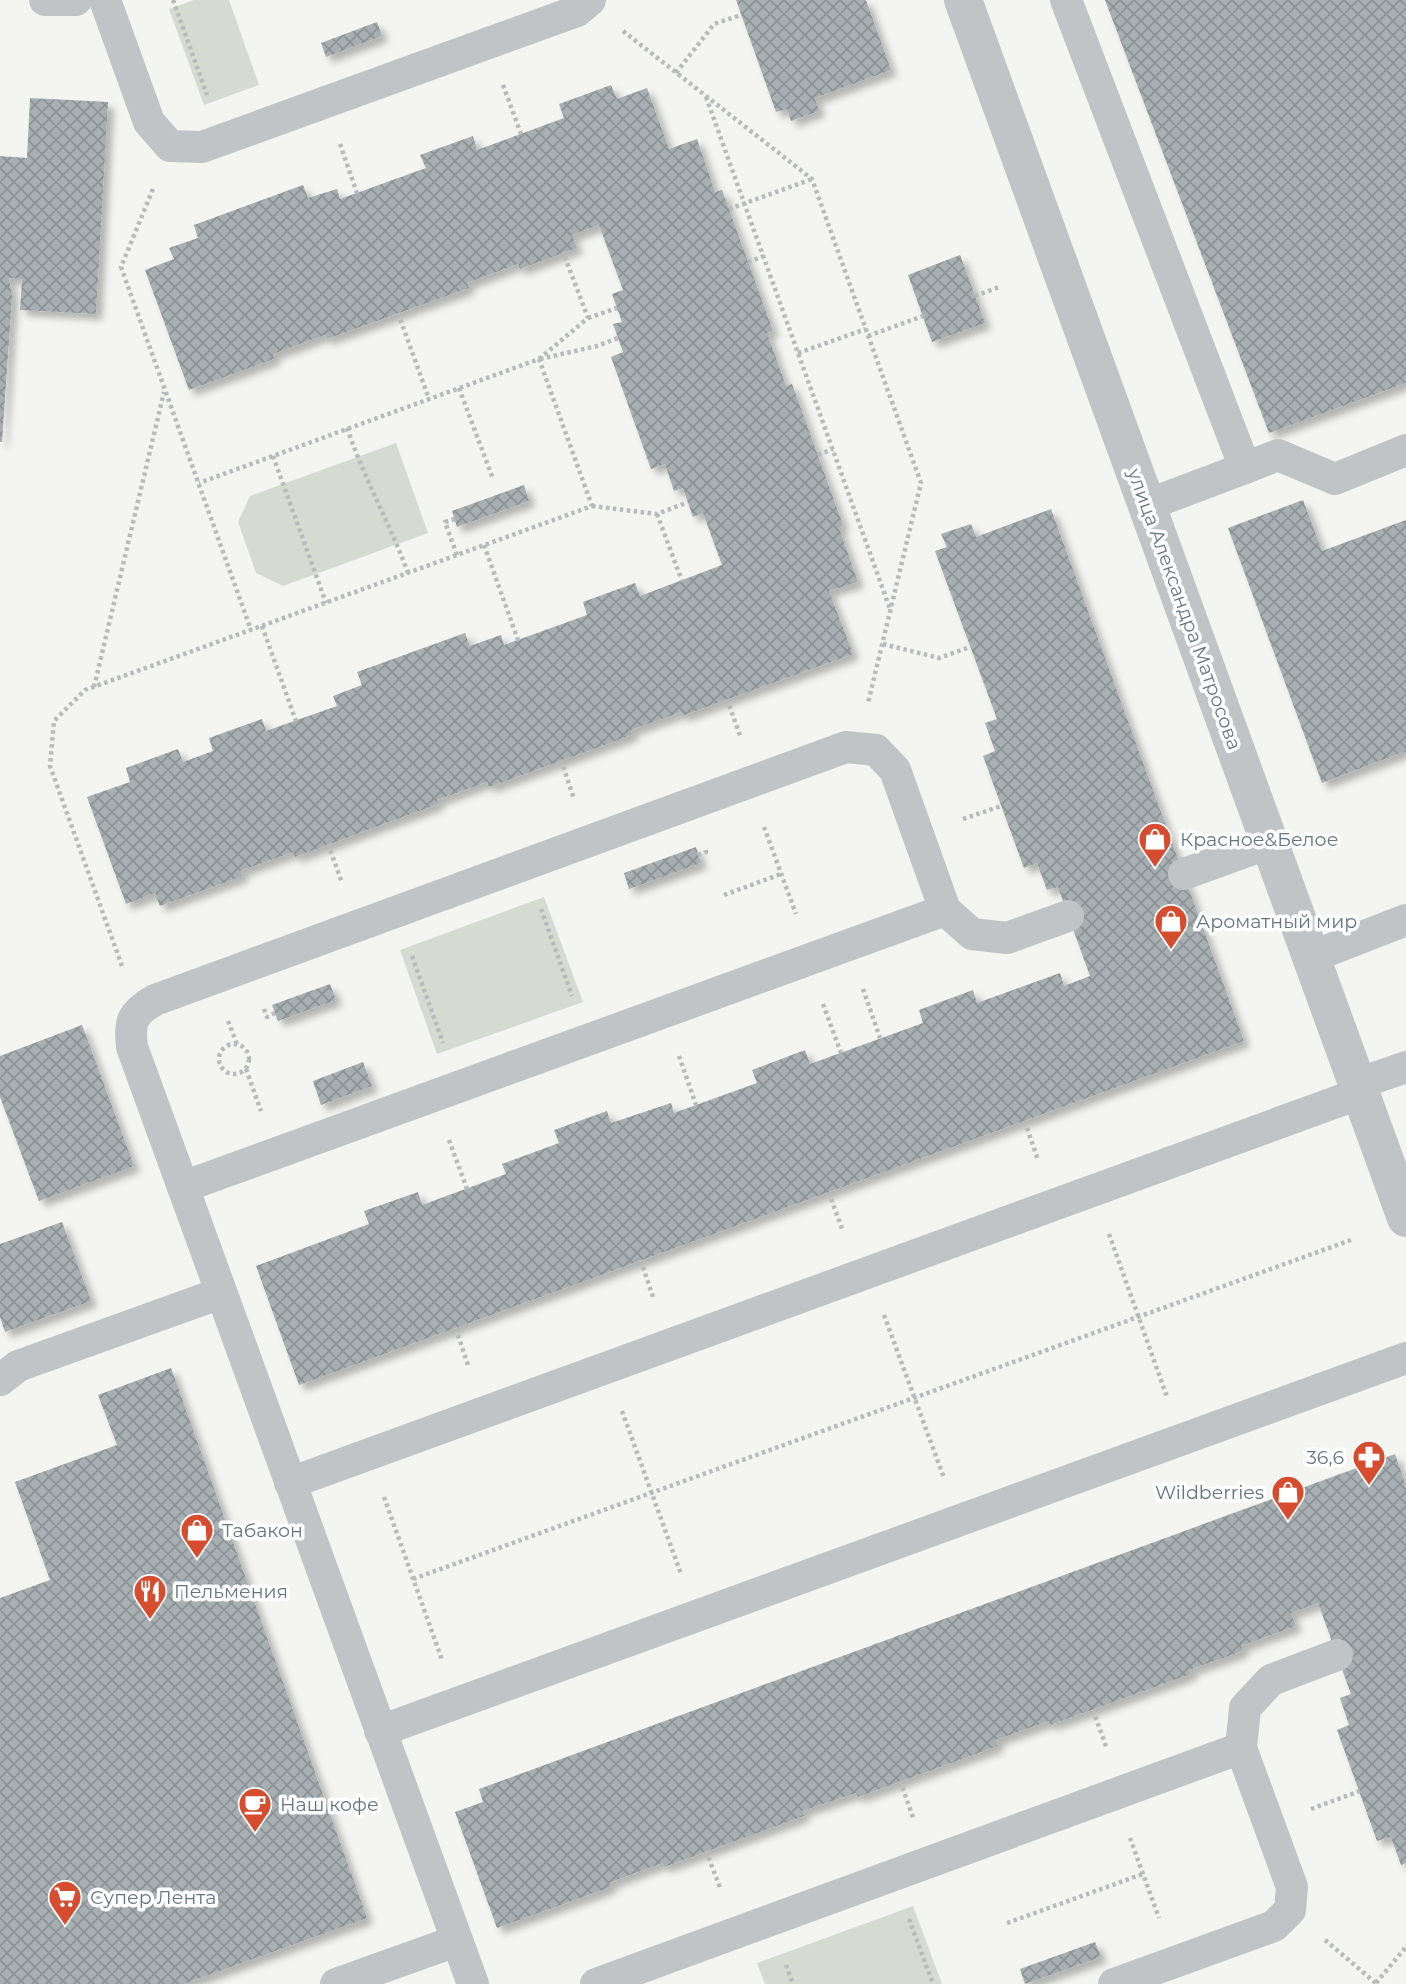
<svg xmlns="http://www.w3.org/2000/svg" width="1406" height="1984" viewBox="0 0 1406 1984" font-family="Montserrat,sans-serif">
	<style>
		.park { fill: #d6dbd2 }
		.building { fill: url(#building-cross-hatch); filter: url(#shadow) }
		.lines { fill: none; stroke-linecap: round; stroke-linejoin: round }
		.path { stroke: #b8bbbd; stroke-width: 4.5; stroke-dasharray: 3.5 3.5; stroke-linecap: butt }
		.service { stroke: #c0c4c7; stroke-width: 32 }
		.tertiary { stroke: #c0c4c7; stroke-width: 38 }
		.labels { text-anchor: middle; stroke-width: 7; stroke-linejoin: round; paint-order: stroke }
		.street-label { font-size: 19px; fill: #657680; stroke: #fff }
		.poi-label { font-size: 19px; fill: #657680; stroke: #fff; text-anchor: start }
	</style>
	<defs>
		<pattern id="building-cross-hatch" width="8" height="8" patternUnits="userSpaceOnUse" patternTransform="scale(1.75)"><rect width="8" height="8" fill="#a7afb3"/><path d="M0 0l8 8M0 8l8-8" fill="none" stroke="#8c9397"/></pattern>
		<filter id="shadow"><feDropShadow dx="6" dy="6" stdDeviation="3.5" flood-color="#0004"/></filter>
	</defs>
	<rect width="100%" height="100%" fill="#f4f4f1"/>
	<g class="park">
		<path d="M194,0H229L259,85L204,105L169,9Z"/>
		<path d="M396,443L428,533L283,586L256,573L238,522L250,496Z"/>
		<path d="M544,897L583,1002L437,1054L400,950Z"/>
		<path d="M913,1906L942,1984H765L757,1963Z"/>
	</g>
	<g class="building">
		<path d="M736,0H866L891,70L815,98L819,111L791,121L787,109L776,112Z"/>
		<path d="M1105,0H1406V383L1269,433Z"/>
		<path d="M377,22L382,36L326,57L321,43Z"/>
		<path d="M611,85L617,99L647,88L669,149L697,139L715,192L722,190L773,331L767,333L786,386L792,384L843,525L839,528L858,582L829,591L853,654L682,716L681,712L631,730L632,735L489,787L487,782L437,800L438,804L295,857L293,852L240,871L243,876L160,906L155,893L126,904L87,797L130,782L126,768L178,749L183,762L213,751L209,738L262,719L266,731L337,706L333,696L362,685L357,672L465,633L470,646L501,635L504,645L587,615L583,602L635,583L640,596L722,565L703,513L693,517L683,488L674,491L665,464L651,469L611,357L623,352L613,324L622,322L612,294L623,290L599,225L572,235L577,248L520,269L518,264L467,283L469,288L327,339L325,335L273,354L274,359L189,390L145,270L174,259L169,248L198,238L194,225L303,185L308,198L337,189L340,199L426,168L420,155L473,136L477,150L564,118L559,104Z"/>
		<path d="M30,98L108,102L96,314L20,310L22,279L9,278L12,296L2,442H0V156L27,158Z"/>
		<path d="M960,255L985,323L932,342L908,275Z"/>
		<path d="M524,485L529,501L457,527L452,511Z"/>
		<path d="M1303,500L1322,551L1406,520V751L1322,783L1228,528Z"/>
		<path d="M1051,509L1244,1041L299,1385L256,1266L369,1224L364,1211L418,1192L422,1205L506,1174L502,1164L559,1143L554,1130L607,1111L611,1123L671,1103L674,1113L757,1083L752,1070L805,1050L810,1064L923,1023L919,1010L973,990L977,1003L1060,973L1064,986L1090,976L1058,887L1047,890L1037,863L1024,868L983,756L995,751L985,723L997,719L935,551L947,547L941,534L971,524L976,537Z"/>
		<path d="M696,847L701,863L629,889L624,873Z"/>
		<path d="M330,984L336,1000L278,1021L272,1005Z"/>
		<path d="M82,1025L134,1166L39,1201L0,1097V1056Z"/>
		<path d="M363,1062L372,1086L321,1105L313,1081Z"/>
		<path d="M62,1222L91,1301L5,1332L0,1317V1244Z"/>
		<path d="M171,1368L367,1918L184,1984H0V1598L50,1580L15,1482L117,1445L98,1395Z"/>
		<path d="M1395,1454L1406,1486V1863L1401,1865L1391,1837L1377,1841L1337,1730L1349,1725L1340,1698L1351,1694L1318,1603L1291,1613L1296,1626L1241,1646L1243,1651L1189,1670L1191,1674L1050,1725L1049,1721L996,1740L998,1746L858,1797L856,1793L802,1811L804,1816L664,1867L662,1863L609,1883L611,1887L497,1928L455,1812L483,1802L479,1789Z"/>
		<path d="M1095,1942L1101,1957L1025,1984L1020,1969Z"/>
	</g>
	<g class="lines">
		<g class="path">
			<path d="M173,0L207,95"/>
			<path d="M623,31L812,179L921,483L868,703"/>
			<path d="M676,73L714,24L741,15"/>
			<path d="M503,85L521,134"/>
			<path d="M706,97L890,609"/>
			<path d="M340,144L357,193"/>
			<path d="M153,189L121,267L251,630"/>
			<path d="M729,209L812,179"/>
			<path d="M748,262L764,256"/>
			<path d="M975,296L999,287"/>
			<path d="M398,313L429,399"/>
			<path d="M588,318L617,308"/>
			<path d="M868,336L923,316"/>
			<path d="M798,353L866,329"/>
			<path d="M539,359L588,318L563,252"/>
			<path d="M540,359L597,346L618,338"/>
			<path d="M459,388L493,479"/>
			<path d="M347,428C364,478 390,524 408,573"/>
			<path d="M818,455L833,449"/>
			<path d="M273,456L326,603"/>
			<path d="M592,506L657,514L688,502"/>
			<path d="M657,514L682,581"/>
			<path d="M455,519L445,522L457,555"/>
			<path d="M484,545L518,640"/>
			<path d="M262,626L296,721"/>
			<path d="M883,644L939,658L970,647"/>
			<path d="M94,687L164,392"/>
			<path d="M727,699L741,738"/>
			<path d="M561,760L574,799"/>
			<path d="M963,819L1001,806"/>
			<path d="M764,827L796,914"/>
			<path d="M328,844L342,883"/>
			<path d="M698,855L706,852L705,848"/>
			<path d="M724,895L781,874"/>
			<path d="M541,909L572,996"/>
			<path d="M412,956L443,1043"/>
			<path d="M122,966L50,766L54,721L85,690L592,506L539,359L199,483"/>
			<path d="M863,989L880,1038"/>
			<path d="M823,1004L841,1053"/>
			<path d="M264,1009L267,1017L275,1013"/>
			<path d="M228,1021L237,1044"/>
			<circle cx="234" cy="1059" r="15"/>
			<path d="M679,1056L696,1105"/>
			<path d="M246,1069L261,1111"/>
			<path d="M1027,1128L1038,1160"/>
			<path d="M449,1140L467,1189"/>
			<path d="M831,1199L843,1231"/>
			<path d="M1109,1234L1167,1397"/>
			<path d="M643,1267L654,1300"/>
			<path d="M884,1315L944,1478"/>
			<path d="M458,1335L469,1368"/>
			<path d="M622,1411L681,1574"/>
			<path d="M384,1497L442,1660"/>
			<path d="M413,1579L1351,1240"/>
			<path d="M1093,1710L1107,1749"/>
			<path d="M900,1781L914,1820"/>
			<path d="M1311,1809L1360,1791"/>
			<path d="M1130,1838L1159,1918"/>
			<path d="M706,1851L721,1890"/>
			<path d="M909,1919L933,1984"/>
			<path d="M1007,1923L1143,1874"/>
			<path d="M1325,1940L1377,1984"/>
			<path d="M786,1965L793,1984"/>
			<path d="M1376,1983L1406,1947"/>
		</g>
		<g class="service">
			<path d="M45,0H76"/>
			<path d="M105,0L149,122L170,146L202,147L577,11L590,0"/>
			<path d="M1066,0L1245,468L1278,455L1335,479L1406,450"/>
			<path d="M1147,505L1245,468"/>
			<path d="M1184,874L1269,843"/>
			<path d="M945,910L183,1187L132,1047C129,1021 132,1013 155,1000L846,747L876,750L895,770L945,910L972,934L1007,938L1068,916"/>
			<path d="M1311,957L1406,920"/>
			<path d="M1357,1084L1406,1067"/>
			<path d="M183,1187L473,1984"/>
			<path d="M0,1380L18,1366L221,1293"/>
			<path d="M290,1483L1361,1093"/>
			<path d="M380,1731L1406,1358"/>
			<path d="M336,1984L456,1941"/>
			<path d="M596,1984L1241,1748"/>
			<path d="M1114,1984L1274,1926L1290,1910L1292,1887L1241,1748L1245,1708L1271,1680L1337,1655"/>
		</g>
		<path class="tertiary" d="M963,0L1406,1218"/>
	</g>
	<defs>
		<symbol id="shop-pin" viewBox="-11 -11 22 30"><path d="M0 17L-7.5 6A9.5 9.5 0 1 1 7.5 6Z" fill="#d64c2f" stroke="#fff"/><path d="M-5-2.5h2.3a2.7 3.5 0 0 1 5.4 0H5L5.5 6h-11ZM-1.5-2.5h3a1.5 2.3 0 0 0-3 0Z" fill="#fff"/></symbol>
		<symbol id="pharmacy-pin" viewBox="-11 -11 22 30"><path d="M0 17L-7.5 6A9.5 9.5 0 1 1 7.5 6Z" fill="#d64c2f" stroke="#fff"/><path d="M-2-6h4v4h4v4h-4v4h-4v-4h-4v-4h4Z" fill="#fff"/></symbol>
		<symbol id="restaurant-pin" viewBox="-11 -11 22 30"><path d="M0 17L-7.5 6A9.5 9.5 0 1 1 7.5 6Z" fill="#d64c2f" stroke="#fff"/><path d="M-5-6h1v4h1v-4h1v4h1v-4h1v5L-1.5 .5V6h-2V.5L-5-1ZM5-6V6H3V1.5H1.5Q1.5-4 5-6Z" fill="#fff"/></symbol>
		<symbol id="cafe-pin" viewBox="-11 -11 22 30"><path d="M0 17L-7.5 6A9.5 9.5 0 1 1 7.5 6Z" fill="#d64c2f" stroke="#fff"/><path d="M-5.5-4.5H6V0H3Q3 3.5 0 3.5H-2.5Q-5.5 3.5-5.5 0ZM3-3.2v2h1.7v-2ZM-6 4.5H4V6H-6Z" fill="#fff"/></symbol>
		<symbol id="supermarket-pin" viewBox="-11 -11 22 30"><path d="M0 17L-7.5 6A9.5 9.5 0 1 1 7.5 6Z" fill="#d64c2f" stroke="#fff"/><path d="M-6-5.5h2.5l.6 2H6L4.5 2H-2.5L-4.4-4H-6ZM-1.5 3.2a1.3 1.3 0 1 0 .1 0ZM3 3.2a1.3 1.3 0 1 0 .1 0Z" fill="#fff"/></symbol>
	</defs>
	<g fill-rule="evenodd">
		<use href="#shop-pin" x="1136" y="820" width="38" height="52"/>
		<use href="#shop-pin" x="1152" y="902" width="38" height="52"/>
		<use href="#pharmacy-pin" x="1350" y="1438" width="38" height="52"/>
		<use href="#shop-pin" x="1269" y="1473" width="38" height="52"/>
		<use href="#shop-pin" x="178" y="1511" width="38" height="52"/>
		<use href="#restaurant-pin" x="131" y="1572" width="38" height="52"/>
		<use href="#cafe-pin" x="236" y="1785" width="38" height="52"/>
		<use href="#supermarket-pin" x="46" y="1878" width="38" height="52"/>
	</g>
	<g class="labels">
		<g class="street-label">
			<text transform="translate(1185 609) rotate(70)" y="7">улица Александра Матросова</text>
		</g>
		<g class="poi-label">
			<text x="1180" y="846">Красное&amp;Белое</text>
			<text x="1196" y="928">Ароматный мир</text>
			<text x="1344" y="1464" text-anchor="end">36,6</text>
			<text x="1264" y="1499" text-anchor="end">Wildberries</text>
			<text x="222" y="1537">Табакон</text>
			<text x="174" y="1598">Пельмения</text>
			<text x="280" y="1811">Наш кофе</text>
			<text x="90" y="1904">Супер Лента</text>
		</g>
	</g>
</svg>
